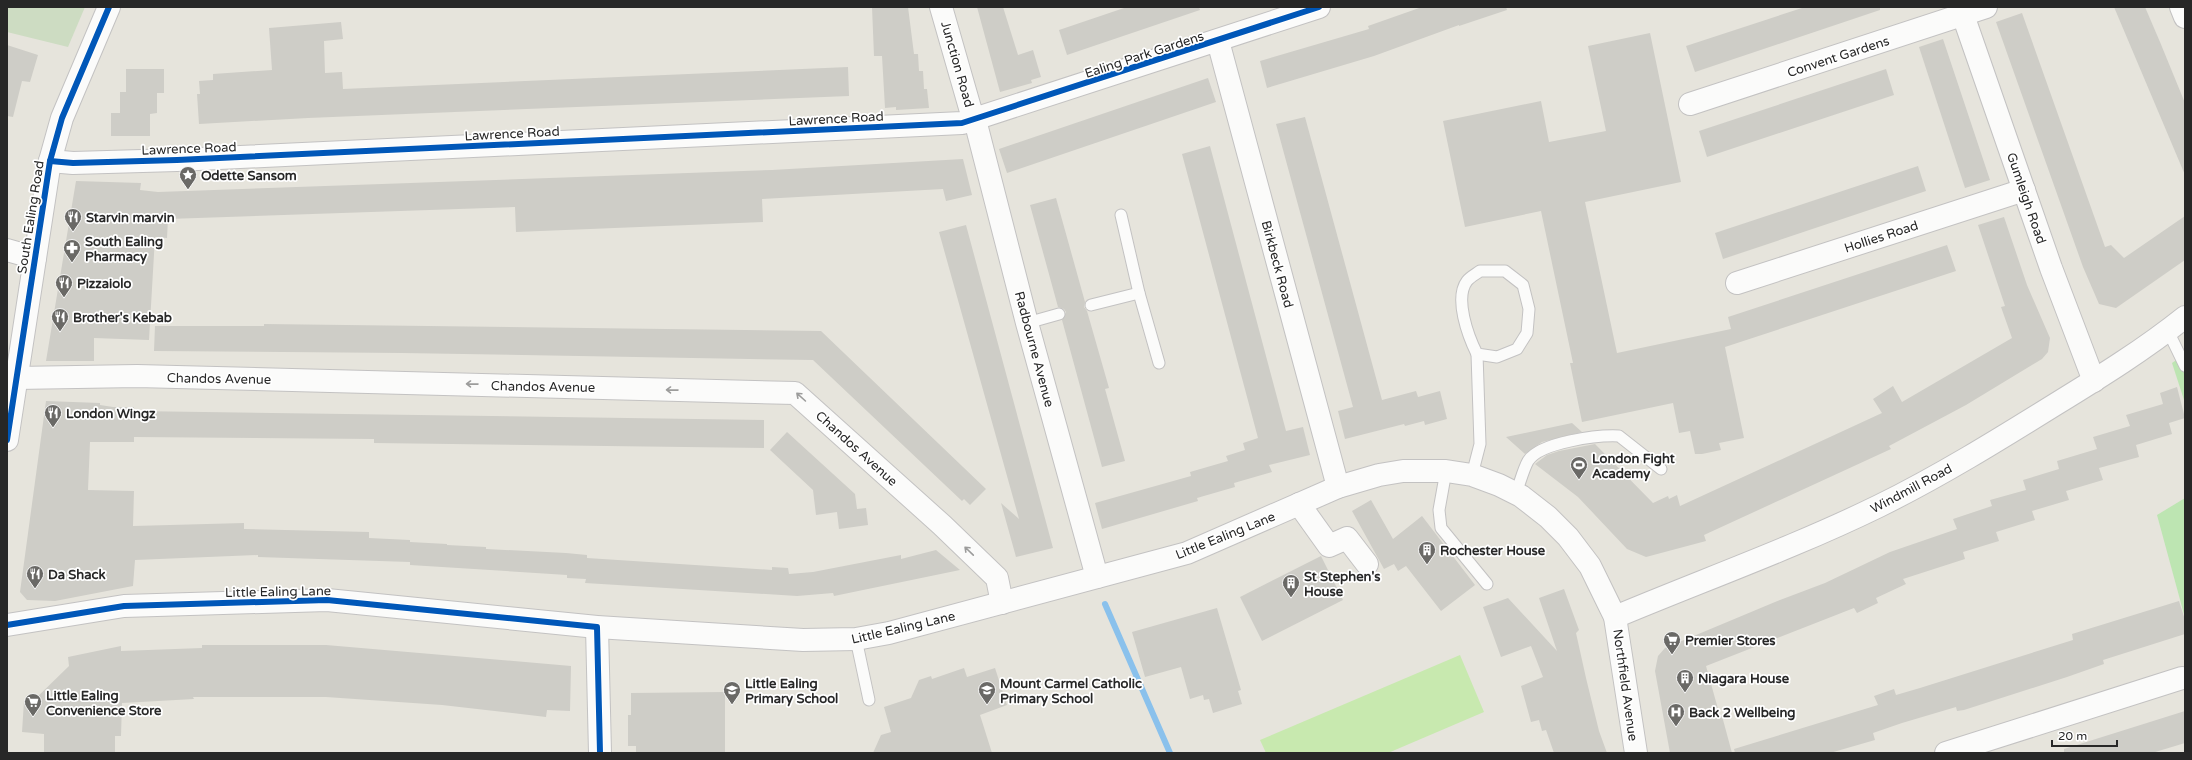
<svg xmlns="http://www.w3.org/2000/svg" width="2192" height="760" viewBox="0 0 2192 760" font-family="'Varela Round',sans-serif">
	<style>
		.green { fill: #bde5b2 }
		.cemetery { fill: #cddcc2 }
		.pitch { fill: #c8e9af }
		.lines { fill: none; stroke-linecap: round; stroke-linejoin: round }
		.stream { stroke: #8ac1ec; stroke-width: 6 }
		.building { fill: #cecdc7 }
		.service-casing { stroke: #c3c2c2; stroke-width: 13 }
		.minor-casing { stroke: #c3c2c2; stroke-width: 24 }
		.secondary-casing { stroke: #c3c2c2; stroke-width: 24 }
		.service { stroke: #fbfbfa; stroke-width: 11 }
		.minor { stroke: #fbfbfa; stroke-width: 22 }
		.secondary { stroke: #fbfbfa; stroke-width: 22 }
		.cycleway-casing { stroke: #fff; stroke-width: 8 }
		.cycleway { stroke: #0057b8; stroke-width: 6 }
		.oneway { stroke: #9c9c9b }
		.labels { text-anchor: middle; stroke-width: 3.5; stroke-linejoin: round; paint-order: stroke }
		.street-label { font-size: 13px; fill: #272727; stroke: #fff }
		.poi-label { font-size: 13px; font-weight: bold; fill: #272727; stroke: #fff; text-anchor: start }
	</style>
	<rect width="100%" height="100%" fill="#e6e4dc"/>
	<g class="green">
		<path d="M2185,354V403L2172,363Z"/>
		<path d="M2185,498V618L2157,515Z"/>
	</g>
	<path class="cemetery" d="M7,7H85L68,47L7,32Z"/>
	<path class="pitch" d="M1460,655L1484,712L1388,753H1266L1260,740Z"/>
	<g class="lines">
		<path class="stream" d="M1105,604L1170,753"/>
	</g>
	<g class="building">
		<path d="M872,7H908L914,54H918L919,71H923L924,89H927L929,108L896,110V107L885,108L882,56H874Z"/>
		<path d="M977,7H1003L1018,55L1033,50L1041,77L1031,80L1032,83L1000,92Z"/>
		<path d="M1127,7H1199L1200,10L1067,55L1059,30Z"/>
		<path d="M1422,7H1506L1507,10L1459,26V25L1374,56L1267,88L1260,61L1369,29L1368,26Z"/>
		<path d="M1805,7H1880V10L1695,72L1686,46Z"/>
		<path d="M2114,7H2145L2160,42L2185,103V175Z"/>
		<path d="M2022,13L2105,247L2111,245L2124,258L2185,216V260L2116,308L2099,304L2083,267L1996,22Z"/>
		<path d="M341,22L343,39L324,41L325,73L342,72L343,89L848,67L849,96L308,118L199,124L197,94H200L199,81L213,80V74L272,70L269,28Z"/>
		<path d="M1650,33L1681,182L1585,202L1617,353L1731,329L1728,317L1947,245L1956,271L1725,347L1744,438L1719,443L1721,450L1702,454H1695L1690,431L1679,433L1673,403L1582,422L1570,363H1573L1541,211L1465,227L1443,121L1541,101L1549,142L1606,131L1588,46Z"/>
		<path d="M1943,39L1990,180L1965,188L1919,47Z"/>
		<path d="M7,45L38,55L30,82L22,81L13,117L7,116Z"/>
		<path d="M126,69H164V93H157V113L150,114V136H111V113H120V92H126Z"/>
		<path d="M1886,69L1894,95L1707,157L1699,131Z"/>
		<path d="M1208,78L1216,102L1007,173L999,149Z"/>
		<path d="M1305,117L1382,400L1416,391L1418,397L1440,391L1447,419L1425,425L1424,421L1405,426L1404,424L1345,439L1338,411L1353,407L1276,124Z"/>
		<path d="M1210,146L1286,431L1303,427L1310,455L1269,465L1272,472L1234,483L1235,487L1197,498L1198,501L1102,529L1095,503L1191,476L1190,472L1228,461L1226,456L1245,450L1243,443L1258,438L1182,154Z"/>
		<path d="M963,159L972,195L946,201L943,189L762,199L763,222L516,232L515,207L168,219L167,238L155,237L149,340L94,338V361H46L76,181L141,183L140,190L158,192L772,170Z"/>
		<path d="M1918,166L1926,191L1723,259L1715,233Z"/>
		<path d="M1056,198L1085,302L1084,307L1087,311L1109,388L1105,389L1125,461L1102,467L1062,320L1066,312L1064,309L1058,307L1030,205Z"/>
		<path d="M2004,217L2027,285L2050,338L2048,352L2042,359L1966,405L1889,446L1891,449L1704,535L1706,541L1646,557L1627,549L1578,497L1535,464L1547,455L1559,451L1595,444L1653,503L1668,496L1669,499L1677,495L1680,506L1882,413L1873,399L1893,386L1902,402L2012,338L2001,307L2005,306L1978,225Z"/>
		<path d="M966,225L1053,548L1016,557L1001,503L1019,519L939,232Z"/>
		<path d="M264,324L821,331L986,489L970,505L964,499L962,501L813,360L402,353L154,351L155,326H264Z"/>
		<path d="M2177,387L2185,418L2169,423L2172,434L2136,445L2139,457L2099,468L2103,480L2066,491L2069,500L2032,511L2035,520L1996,532L1999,541L1963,552L1965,559L1903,579L1906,584L1876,598L1878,603L1857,613L1854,608L1706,666L1720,716H1722L1732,753H1670L1655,671L1658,656L1665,648L1775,602L1825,583L1890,552L1957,529L1953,519L1992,506L1990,500L2026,490L2023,480L2059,469L2057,461L2097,449L2093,437L2130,426L2126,415L2163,404L2160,393Z"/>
		<path d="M46,401L100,403V405L113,407H134V411L764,420V448L374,443V439L134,437V442H90L88,490L134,491L133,526L244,523V529L369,532V538L410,540V542L447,544V545L486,547V549L566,553L587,555V558L772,570V567L788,568L789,574L813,572L901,555V559L936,550L960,570L834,596L833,593L797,596L585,583L586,579L567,578V575L410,565V562L258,557V555L232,556L135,560L133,586L55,601L27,600L20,592Z"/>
		<path d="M1572,423L1582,432L1542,442L1525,454L1506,437Z"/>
		<path d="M787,432L855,494L857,509L866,508L868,525L839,529L837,512L816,515L813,490L770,450Z"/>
		<path d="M1371,500L1393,539L1422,516L1475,585L1441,611L1406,566L1398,571L1394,564L1384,569L1352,511Z"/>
		<path d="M1321,556L1343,600L1262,641L1240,597Z"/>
		<path d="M1564,589L1579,630L1576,633L1586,678L1599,731L1607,753H1554L1546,730L1542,731L1539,720L1531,722L1521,686L1543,677L1531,646L1501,657L1483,607L1508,598L1557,651L1539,598Z"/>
		<path d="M2179,601L2185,620V634L2103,660L2104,664L2067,677L1964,710L1957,711L1956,707L1902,723L1873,733L1875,740L1830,753H1735L1734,749L1878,705L1874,696L1894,689L1896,695L1920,688L2073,640L2072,634Z"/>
		<path d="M1217,608L1241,690L1238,691L1242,704L1213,713L1209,699L1204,700L1203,695L1190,699L1181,667L1145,677L1132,632Z"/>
		<path d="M202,645H326L571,666L570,711L547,710L546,717L442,705L326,697H193L194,699L122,703L121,736H115V753H44V734L22,732L24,701L32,702L69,666L68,657L121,646V651L202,648Z"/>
		<path d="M964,668L967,677L995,668L1007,705L980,715L992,753H873L881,735L891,732L884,707L911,698L919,680L931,676L932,679Z"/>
		<path d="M725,692V753H636V746H628V715H631V693Z"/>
		<path d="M2185,711V743L2152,753H2064V749Z"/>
	</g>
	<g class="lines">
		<defs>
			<g id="service">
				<path d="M1121,215L1139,293L1159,363"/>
				<path d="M1480,271H1505L1523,285L1529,309L1527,333L1517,349L1497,357L1477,354C1468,336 1454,298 1467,281C1470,277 1476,274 1480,271Z"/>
				<path d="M1091,305L1139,293"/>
				<path d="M1027,323L1059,314"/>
				<path d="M2168,331L2185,366"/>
				<path d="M1446,471L1439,510L1441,528L1487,584"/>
				<path d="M1472,475L1480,444L1477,354"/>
				<path d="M1516,493C1520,483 1523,470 1528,461C1540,442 1598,435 1619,436L1661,469"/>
				<path d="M856,639L869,700"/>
			</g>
			<g id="minor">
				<path d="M941,7L970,108L975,120L1027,323L1097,577"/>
				<path d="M1963,15L2051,268L2094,381"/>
				<path d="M1218,41L1338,487"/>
				<path d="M1690,104L1986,7"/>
				<path d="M50,161L73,163L177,160L962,123L1319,7"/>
				<path d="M7,250L35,258"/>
				<path d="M1737,283L2024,190"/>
				<path d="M16,378L137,376L795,393L942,525L997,578L1002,603"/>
				<path d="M1299,504L1329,546L1347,538L1367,564"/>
				<path d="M597,627L600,753"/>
				<path d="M1946,753L2182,678"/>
			</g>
			<g id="secondary">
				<path d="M2181,7L2185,17"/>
				<path d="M7,440L50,161L62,118L109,7"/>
				<path d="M1615,617C1703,580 1793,548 1879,506C1940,476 1998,440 2056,404C2100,377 2145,349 2185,317"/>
				<path d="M7,625L124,606L327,600L597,627L803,640L856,639L889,633L1187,553L1338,487L1379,475L1403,471H1446L1472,475L1499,485L1521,496L1548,517L1568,537L1590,566L1615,617L1636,753"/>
			</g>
		</defs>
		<use href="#service" class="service-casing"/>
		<use href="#minor" class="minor-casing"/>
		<use href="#secondary" class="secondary-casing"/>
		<use href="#service" class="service"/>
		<use href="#minor" class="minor"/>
		<use href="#secondary" class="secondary"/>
		<defs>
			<g id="cycleway">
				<path d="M50,161L73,163L177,160L962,123L1319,7"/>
				<path d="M7,440L50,161L62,118L109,7"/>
				<path d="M7,625L124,606L327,600L597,627L600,753"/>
			</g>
		</defs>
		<use href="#cycleway" class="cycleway-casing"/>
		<use href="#cycleway" class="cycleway"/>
	</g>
	<defs><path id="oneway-shaft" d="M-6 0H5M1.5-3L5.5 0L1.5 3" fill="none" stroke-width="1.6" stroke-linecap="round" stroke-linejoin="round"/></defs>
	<g class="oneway">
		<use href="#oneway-shaft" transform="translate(472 384) rotate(-179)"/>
		<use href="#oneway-shaft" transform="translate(672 390) rotate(-179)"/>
		<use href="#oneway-shaft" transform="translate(801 397) rotate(-138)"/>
		<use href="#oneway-shaft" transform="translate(969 551) rotate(-136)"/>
	</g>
	<defs>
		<symbol id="sight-pin" viewBox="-11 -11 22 30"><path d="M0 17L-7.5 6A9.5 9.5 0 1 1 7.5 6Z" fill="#6a6966" stroke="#fff"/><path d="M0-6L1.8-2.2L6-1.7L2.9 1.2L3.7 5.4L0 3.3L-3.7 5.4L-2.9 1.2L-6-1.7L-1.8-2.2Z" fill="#fff"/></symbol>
		<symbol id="restaurant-pin" viewBox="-11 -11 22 30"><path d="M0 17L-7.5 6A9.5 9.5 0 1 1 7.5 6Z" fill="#6a6966" stroke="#fff"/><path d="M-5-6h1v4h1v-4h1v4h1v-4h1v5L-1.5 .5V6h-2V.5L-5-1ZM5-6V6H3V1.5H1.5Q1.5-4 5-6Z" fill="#fff"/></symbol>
		<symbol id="pharmacy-pin" viewBox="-11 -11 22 30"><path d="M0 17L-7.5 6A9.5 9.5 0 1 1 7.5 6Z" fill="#6a6966" stroke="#fff"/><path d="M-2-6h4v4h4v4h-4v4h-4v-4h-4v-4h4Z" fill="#fff"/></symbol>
		<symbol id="stadium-pin" viewBox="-11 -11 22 30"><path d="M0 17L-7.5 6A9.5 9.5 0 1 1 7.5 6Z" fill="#6a6966" stroke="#fff"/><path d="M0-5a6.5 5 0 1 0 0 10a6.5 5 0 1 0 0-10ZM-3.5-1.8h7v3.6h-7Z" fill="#fff"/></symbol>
		<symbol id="building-pin" viewBox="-11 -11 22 30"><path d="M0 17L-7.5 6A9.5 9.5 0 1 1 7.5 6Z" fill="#6a6966" stroke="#fff"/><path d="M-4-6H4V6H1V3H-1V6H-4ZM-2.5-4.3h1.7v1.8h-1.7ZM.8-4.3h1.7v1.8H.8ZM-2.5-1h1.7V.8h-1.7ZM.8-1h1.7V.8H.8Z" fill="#fff"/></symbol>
		<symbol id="supermarket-pin" viewBox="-11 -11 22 30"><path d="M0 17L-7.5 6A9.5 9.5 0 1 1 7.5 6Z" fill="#6a6966" stroke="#fff"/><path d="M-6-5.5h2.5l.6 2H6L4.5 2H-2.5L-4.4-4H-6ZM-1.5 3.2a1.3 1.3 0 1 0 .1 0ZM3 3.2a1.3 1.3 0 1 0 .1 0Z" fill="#fff"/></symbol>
		<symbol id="school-pin" viewBox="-11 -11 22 30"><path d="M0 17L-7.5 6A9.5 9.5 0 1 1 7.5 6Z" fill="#6a6966" stroke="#fff"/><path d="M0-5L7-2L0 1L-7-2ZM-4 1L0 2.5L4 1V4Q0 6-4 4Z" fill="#fff"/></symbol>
		<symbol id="hospital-pin" viewBox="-11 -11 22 30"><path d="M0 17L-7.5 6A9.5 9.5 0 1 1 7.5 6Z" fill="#6a6966" stroke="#fff"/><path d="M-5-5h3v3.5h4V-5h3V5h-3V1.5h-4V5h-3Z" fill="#fff"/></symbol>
	</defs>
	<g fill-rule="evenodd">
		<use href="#sight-pin" x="178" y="165" width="20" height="27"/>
		<use href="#restaurant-pin" x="63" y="207" width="20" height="27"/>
		<use href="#pharmacy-pin" x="62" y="238" width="20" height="27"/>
		<use href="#restaurant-pin" x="54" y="273" width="20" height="27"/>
		<use href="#restaurant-pin" x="50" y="307" width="20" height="27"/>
		<use href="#restaurant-pin" x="43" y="403" width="20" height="27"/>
		<use href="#stadium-pin" x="1569" y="455" width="20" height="27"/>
		<use href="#building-pin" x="1417" y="540" width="20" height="27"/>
		<use href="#restaurant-pin" x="25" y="564" width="20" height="27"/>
		<use href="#building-pin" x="1281" y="573" width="20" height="27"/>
		<use href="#supermarket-pin" x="1662" y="630" width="20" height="27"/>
		<use href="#building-pin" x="1675" y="668" width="20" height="27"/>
		<use href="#school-pin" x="722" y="680" width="20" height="27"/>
		<use href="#school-pin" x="977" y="680" width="20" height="27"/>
		<use href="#supermarket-pin" x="23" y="692" width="20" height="27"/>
		<use href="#hospital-pin" x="1666" y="702" width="20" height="27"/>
	</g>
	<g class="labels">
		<g class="street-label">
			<text transform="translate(1144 54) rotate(-18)" y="5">Ealing Park Gardens</text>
			<text transform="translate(1838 56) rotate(-18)" y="5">Convent Gardens</text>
			<text transform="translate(958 64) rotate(74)" y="5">Junction Road</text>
			<text transform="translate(836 118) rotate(-3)" y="5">Lawrence Road</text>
			<text transform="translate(512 133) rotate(-3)" y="5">Lawrence Road</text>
			<text transform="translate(189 148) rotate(-2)" y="5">Lawrence Road</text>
			<text transform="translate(2027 198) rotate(71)" y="5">Gumleigh Road</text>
			<text transform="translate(30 217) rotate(-81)" y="5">South Ealing Road</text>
			<text transform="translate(1881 236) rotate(-18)" y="5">Hollies Road</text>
			<text transform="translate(1278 264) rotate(75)" y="5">Birkbeck Road</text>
			<text transform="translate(1035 349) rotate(75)" y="5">Radbourne Avenue</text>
			<text transform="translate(219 378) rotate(1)" y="5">Chandos Avenue</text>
			<text transform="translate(543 386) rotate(1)" y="5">Chandos Avenue</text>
			<text transform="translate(857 448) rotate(42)" y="5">Chandos Avenue</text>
			<text transform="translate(1911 488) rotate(-28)" y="5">Windmill Road</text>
			<text transform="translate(1225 535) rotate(-22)" y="5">Little Ealing Lane</text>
			<text transform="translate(278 591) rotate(-1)" y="5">Little Ealing Lane</text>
			<text transform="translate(903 627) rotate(-13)" y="5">Little Ealing Lane</text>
			<text transform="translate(1626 685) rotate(82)" y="5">Northfield Avenue</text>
		</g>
		<g class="poi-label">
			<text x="201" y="180">Odette Sansom</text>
			<text x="86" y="222">Starvin marvin</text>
			<text x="85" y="246">South Ealing<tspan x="85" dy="15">Pharmacy</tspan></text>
			<text x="77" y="288">Pizzaiolo</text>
			<text x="73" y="322">Brother's Kebab</text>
			<text x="66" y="418">London Wingz</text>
			<text x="1592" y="463">London Fight<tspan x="1592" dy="15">Academy</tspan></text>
			<text x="1440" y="555">Rochester House</text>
			<text x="48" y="579">Da Shack</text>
			<text x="1304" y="581">St Stephen's<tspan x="1304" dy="15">House</tspan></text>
			<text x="1685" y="645">Premier Stores</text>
			<text x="1698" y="683">Niagara House</text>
			<text x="745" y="688">Little Ealing<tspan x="745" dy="15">Primary School</tspan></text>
			<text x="1000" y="688">Mount Carmel Catholic<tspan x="1000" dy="15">Primary School</tspan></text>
			<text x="46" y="700">Little Ealing<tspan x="46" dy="15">Convenience Store</tspan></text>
			<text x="1689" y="717">Back 2 Wellbeing</text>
		</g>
	</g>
	<rect width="2192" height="760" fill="none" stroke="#272727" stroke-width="16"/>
	<path d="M2052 740v6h65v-6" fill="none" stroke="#272727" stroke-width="2"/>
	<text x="2058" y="740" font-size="12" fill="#272727" stroke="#ffffff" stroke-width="3" paint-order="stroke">20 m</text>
</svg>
